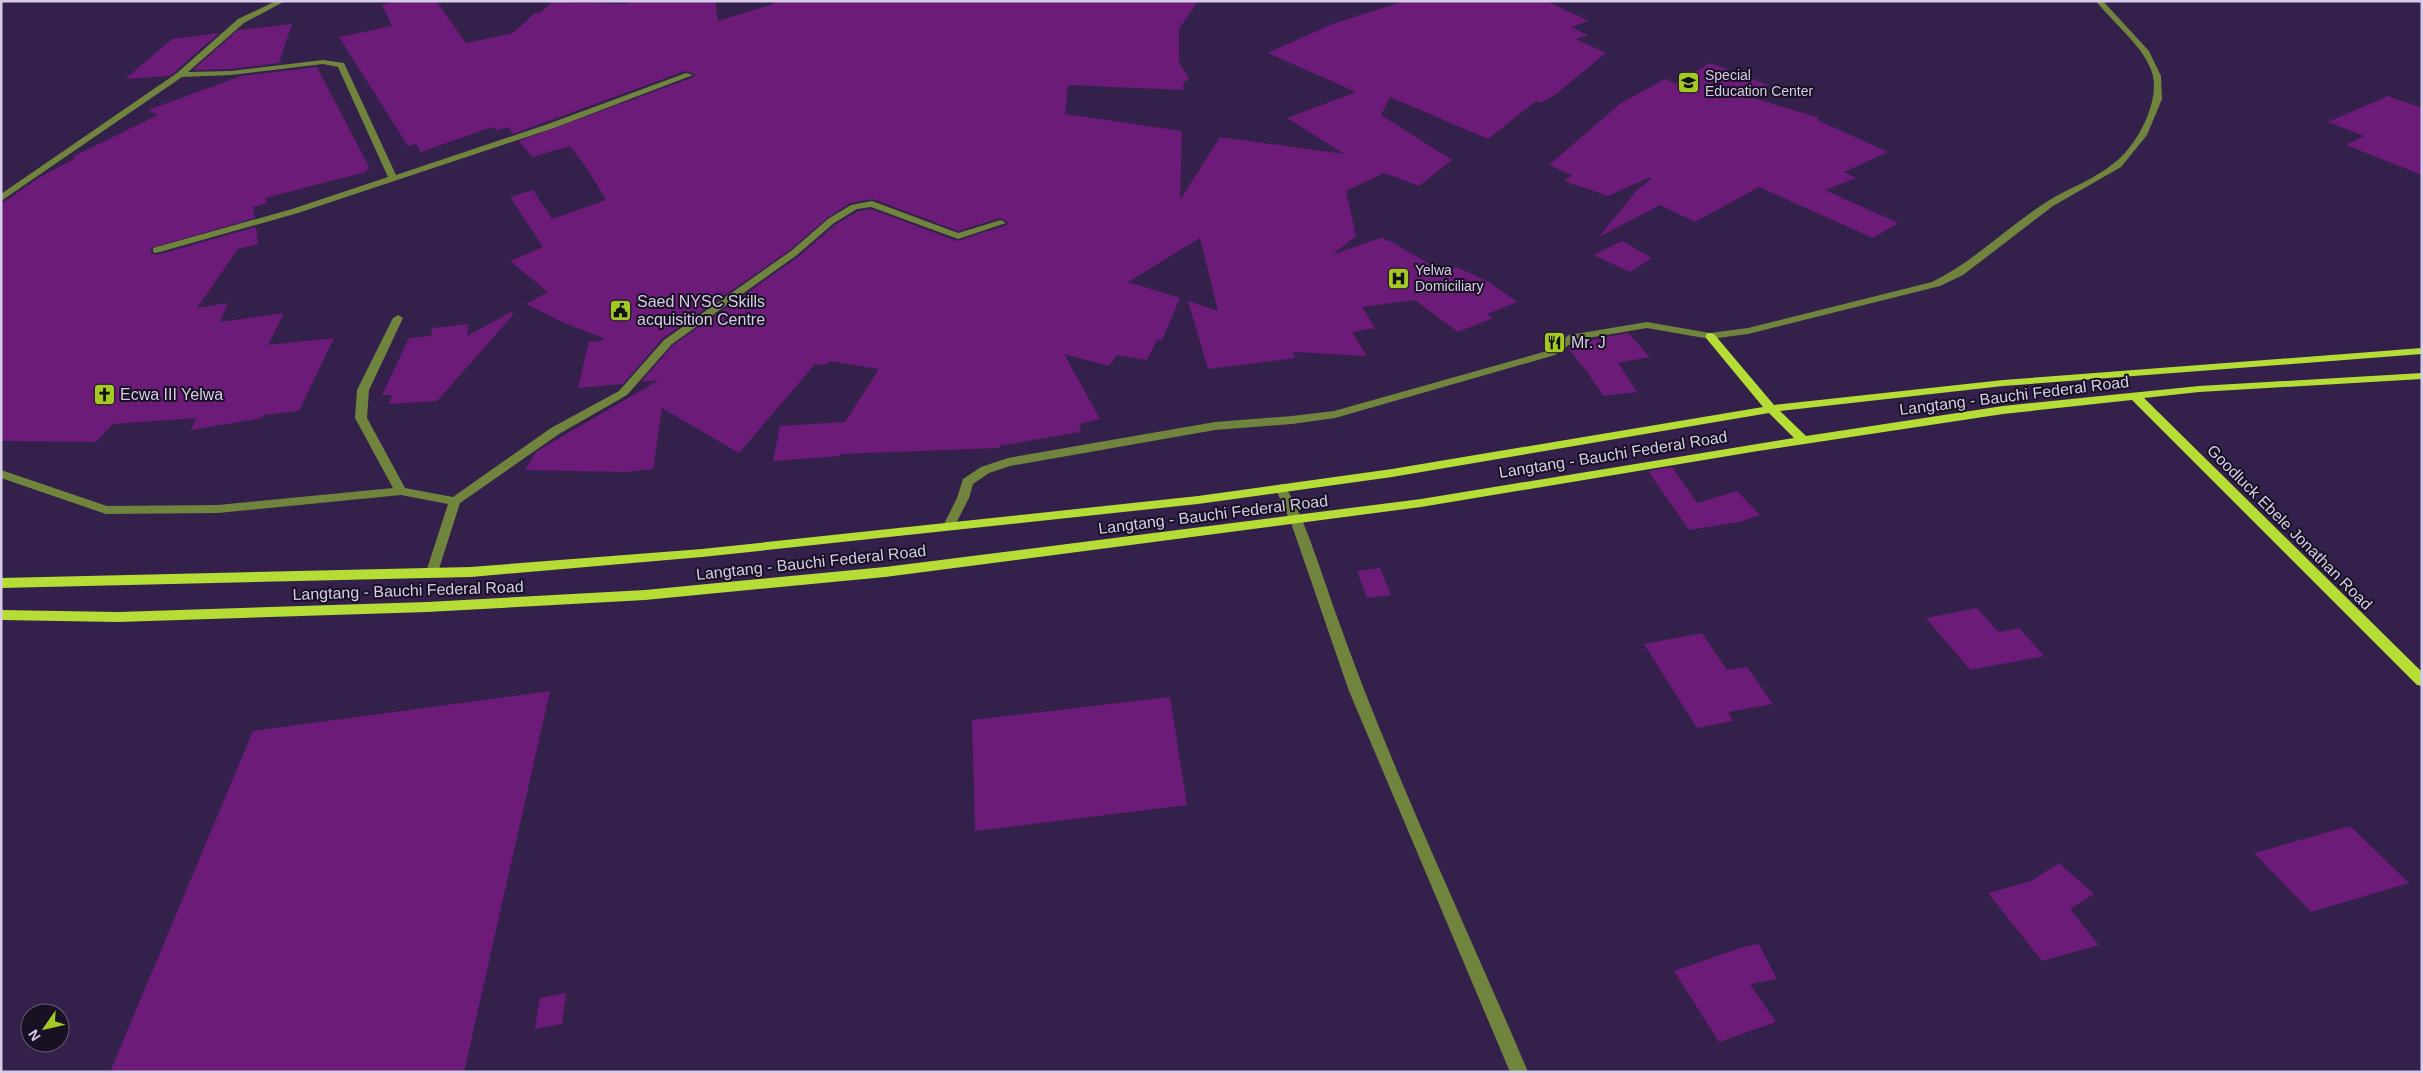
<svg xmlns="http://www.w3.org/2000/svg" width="2423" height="1073" viewBox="0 0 2423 1073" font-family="Helvetica,sans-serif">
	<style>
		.building { fill: #6c1b78 }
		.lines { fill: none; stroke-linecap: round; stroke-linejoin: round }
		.minor { fill: #71843e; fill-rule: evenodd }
		.major { fill: #b6dc36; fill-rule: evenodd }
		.labels { text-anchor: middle; stroke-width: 4; stroke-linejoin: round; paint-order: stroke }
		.far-poi-label { font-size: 14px; fill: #d6cce7; stroke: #181023; text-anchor: start }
		.poi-label { font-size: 16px; fill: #d6cce7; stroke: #181023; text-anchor: start }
		.street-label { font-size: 16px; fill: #d6cce7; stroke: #181023 }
	</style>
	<rect width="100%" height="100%" fill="#33214b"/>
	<g class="building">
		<path d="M399,1H436L466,43L513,33L535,13H540L552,2L628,4L626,1H715L718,21L773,4L774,1H1198L1179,29V62L1189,79L1184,82L1183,90L1068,85L1065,114L1182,131L1180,200L1220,137L1344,154L1287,118L1356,92L1268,53L1332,24L1405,1H1546L1589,21L1571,27L1588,35L1576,39L1606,53L1556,94L1541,103L1536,101L1488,139L1390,97L1381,115L1452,160L1419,186L1384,173L1346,191L1356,236L1332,255L1383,237L1386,241L1388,240L1447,274L1456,267L1489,282L1517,302L1487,314L1493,318L1458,332L1415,300L1362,307L1375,328L1352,332L1367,356L1293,352L1295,358L1208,369L1188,301L1218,311L1200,238L1128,282L1180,298L1162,340H1157L1147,360L1117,355L1109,366L1064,354L1100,419L1079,424L1081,432L999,446L1000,448L841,454L840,456L773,461L780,426L845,422L879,369L829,361L826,365L815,364L739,453L662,408L653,469L626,472L525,470L536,452L544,447L659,380L641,382L673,345L798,257L835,225L858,211L871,209L957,241L1007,225L1008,222L1000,218L958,231L873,199L850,203L827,218L790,250L663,338L623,384L578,388L589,341L601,342L598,341L606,339L564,323L526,304L548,292L510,261L543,247L510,197L533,190L552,219L606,200L588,170L570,146L532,157L519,141L694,77L695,74L685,71L513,134L508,127L498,130L492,127L421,152L416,144L408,146L339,37L392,26L382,5Z"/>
		<path d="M292,24L279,63L231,69L193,70L238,30Z"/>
		<path d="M219,33L170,76L125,79L172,39Z"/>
		<path d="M1710,63L1768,85L1746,96L1820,118L1817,120L1888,152L1844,172L1856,178L1825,190L1898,223L1873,238L1759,187L1695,222L1660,205L1599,237L1637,190L1651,179L1650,177L1608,196L1564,181L1572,175L1549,165L1621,103L1665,79L1675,84Z"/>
		<path d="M317,67L370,169L365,170L366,172L265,198L267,203L253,207L255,218L151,248V253L157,255L256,227L258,244L238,249L197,308L228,303L220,322L284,313L268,345L334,338L299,411L263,415L262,418L191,430L196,418L113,424L96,442L1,441V204L40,177L76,158L72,157L158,115L148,110L241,76Z"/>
		<path d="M2388,96L2422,108V175L2346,145L2364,136L2328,122Z"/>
		<path d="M1622,241L1652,258L1630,272L1593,255Z"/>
		<path d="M511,312L513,315L437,401L388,404L393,395H382L409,338L431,336L432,328L468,324L467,336Z"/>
		<path d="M1628,333L1650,357L1618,363L1637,392L1603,396L1588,373L1568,348L1575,343Z"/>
		<path d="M1672,467L1697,503L1737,491L1760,515L1739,522L1689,530L1648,471Z"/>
		<path d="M1380,568L1391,595L1367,598L1357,571Z"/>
		<path d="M1977,608L1998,632L2019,628L2044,656L1970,670L1926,618Z"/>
		<path d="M1702,633L1727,670L1747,667L1773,704L1728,712L1733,721L1697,728L1644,644Z"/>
		<path d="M550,691L464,1072H110L253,731Z"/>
		<path d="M1170,697L1187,805L975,831L972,720Z"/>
		<path d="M2350,826L2409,883L2311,912L2254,853Z"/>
		<path d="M2059,863L2094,894L2070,909L2099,945L2042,961L1988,893L2031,881Z"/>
		<path d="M1759,944L1777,979L1750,984L1776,1022L1719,1042L1674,971L1743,947Z"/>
		<path d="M566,993L562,1024L535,1029L540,998Z"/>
	</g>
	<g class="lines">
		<g class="minor">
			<path d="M276,1H285L244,23L188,72L231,71L323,60L344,63L396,175L548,124L686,73L693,75L554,128L298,213L156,253L153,252V248L292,209L388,177L338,67L323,64L231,75L182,77L1,201V194L177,73L238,19Z"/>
			<path d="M2096,1H2103L2149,51L2161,76L2162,99L2147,135L2121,167L2053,206L1963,275L1940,286L1748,334L1710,339L1647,328L1576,340L1555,355L1335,418L1292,424L1215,430L1010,466L989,473L973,484L969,498L953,529H945L943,526L957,498L963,479L981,467L1008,458L1215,422L1292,416L1334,411L1547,351L1569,335L1647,322L1710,333L1748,328L1932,282C1975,261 2008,226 2048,201C2069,188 2095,179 2114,163C2136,147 2159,104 2153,76C2147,49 2113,23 2096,1Z"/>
			<path d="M872,201L958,233L1001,220L1006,223L958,239L871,207L857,209L834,223L797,255L672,344L627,395L559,434L460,503L437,575H427L426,572L448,504L401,495L218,513L106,514L1,478V470L107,506L218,505L393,488L355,418L357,390L393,318L398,315L403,318L369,390L367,418L405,488L453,497L551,428L619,391L664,340L791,251L828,219L851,205Z"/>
			<path d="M1281,484C1295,488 1328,592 1335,611C1390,768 1463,918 1528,1072H1510L1349,691L1290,520L1275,488Z"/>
		</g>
		<path class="major" d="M1710,333L1714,334L1774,405L2003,380L2422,348V354L2003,386L1780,411L1806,436L2003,406L2199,386L2422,373V379L2199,392L2144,398L2422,672V686L2417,685L2132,400L2003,414L1758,451L1421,507L885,577L645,600L427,612L118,622L1,620V610L118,612L427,602L645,590L885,567L1421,499L1794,438L1769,413L1392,477L1198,504L702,557L471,577L1,588V578L471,567L702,549L1198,496L1392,469L1763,407L1706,338V334Z"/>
	</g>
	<defs>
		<symbol id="school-square" viewBox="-11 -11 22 22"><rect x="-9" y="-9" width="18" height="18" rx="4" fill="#a4c824" stroke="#181023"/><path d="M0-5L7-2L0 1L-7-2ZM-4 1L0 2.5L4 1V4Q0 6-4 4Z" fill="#111"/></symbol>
		<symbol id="hospital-square" viewBox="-11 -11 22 22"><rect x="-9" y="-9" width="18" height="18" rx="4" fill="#a4c824" stroke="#181023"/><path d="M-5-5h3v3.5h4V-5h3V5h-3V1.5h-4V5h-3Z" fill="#111"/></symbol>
		<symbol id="civic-square" viewBox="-11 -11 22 22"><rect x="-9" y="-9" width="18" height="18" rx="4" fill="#a4c824" stroke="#181023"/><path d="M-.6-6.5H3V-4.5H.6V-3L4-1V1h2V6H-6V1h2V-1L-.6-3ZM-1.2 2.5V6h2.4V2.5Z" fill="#111"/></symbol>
		<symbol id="restaurant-square" viewBox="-11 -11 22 22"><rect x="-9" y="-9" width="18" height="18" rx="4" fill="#a4c824" stroke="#181023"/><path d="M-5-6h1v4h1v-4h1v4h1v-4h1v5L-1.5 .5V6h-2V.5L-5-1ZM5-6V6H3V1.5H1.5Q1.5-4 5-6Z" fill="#111"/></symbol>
		<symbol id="church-square" viewBox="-11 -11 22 22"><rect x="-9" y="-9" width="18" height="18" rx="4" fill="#a4c824" stroke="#181023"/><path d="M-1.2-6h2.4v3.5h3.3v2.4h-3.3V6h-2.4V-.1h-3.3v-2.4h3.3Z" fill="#111"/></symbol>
	</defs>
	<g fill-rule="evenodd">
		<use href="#school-square" x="1676" y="70" width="25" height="25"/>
		<use href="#hospital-square" x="1386" y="266" width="25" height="25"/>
		<use href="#civic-square" x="608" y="298" width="25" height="25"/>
		<use href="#restaurant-square" x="1542" y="330" width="25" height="25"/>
		<use href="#church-square" x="92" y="382" width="25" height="25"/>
	</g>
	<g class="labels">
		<g class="far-poi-label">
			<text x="1705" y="80">Special<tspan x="1705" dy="16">Education Center</tspan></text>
			<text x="1415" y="275">Yelwa<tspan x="1415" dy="16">Domiciliary</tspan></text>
		</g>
		<g class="poi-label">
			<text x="637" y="307">Saed NYSC Skills<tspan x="637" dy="18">acquisition Centre</tspan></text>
			<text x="1571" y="348">Mr. J</text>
			<text x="120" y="400">Ecwa III Yelwa</text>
		</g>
		<g class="street-label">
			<text transform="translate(2014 395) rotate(-7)" y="6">Langtang - Bauchi Federal Road</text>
			<text transform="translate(1613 454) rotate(-9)" y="6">Langtang - Bauchi Federal Road</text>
			<text transform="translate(1213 514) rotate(-7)" y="6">Langtang - Bauchi Federal Road</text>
			<text transform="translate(2290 527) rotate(45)" y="6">Goodluck Ebele Jonathan Road</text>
			<text transform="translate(811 562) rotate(-6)" y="6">Langtang - Bauchi Federal Road</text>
			<text transform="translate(408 590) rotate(-2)" y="6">Langtang - Bauchi Federal Road</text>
		</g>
	</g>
	<rect width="2423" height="1073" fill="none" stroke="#d6cce7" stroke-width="5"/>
	<g transform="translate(45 1028) rotate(236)"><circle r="24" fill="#181023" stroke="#645b71"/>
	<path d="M0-4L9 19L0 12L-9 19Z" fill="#a4c824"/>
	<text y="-8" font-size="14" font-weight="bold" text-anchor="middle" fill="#d6cce7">N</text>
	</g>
</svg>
